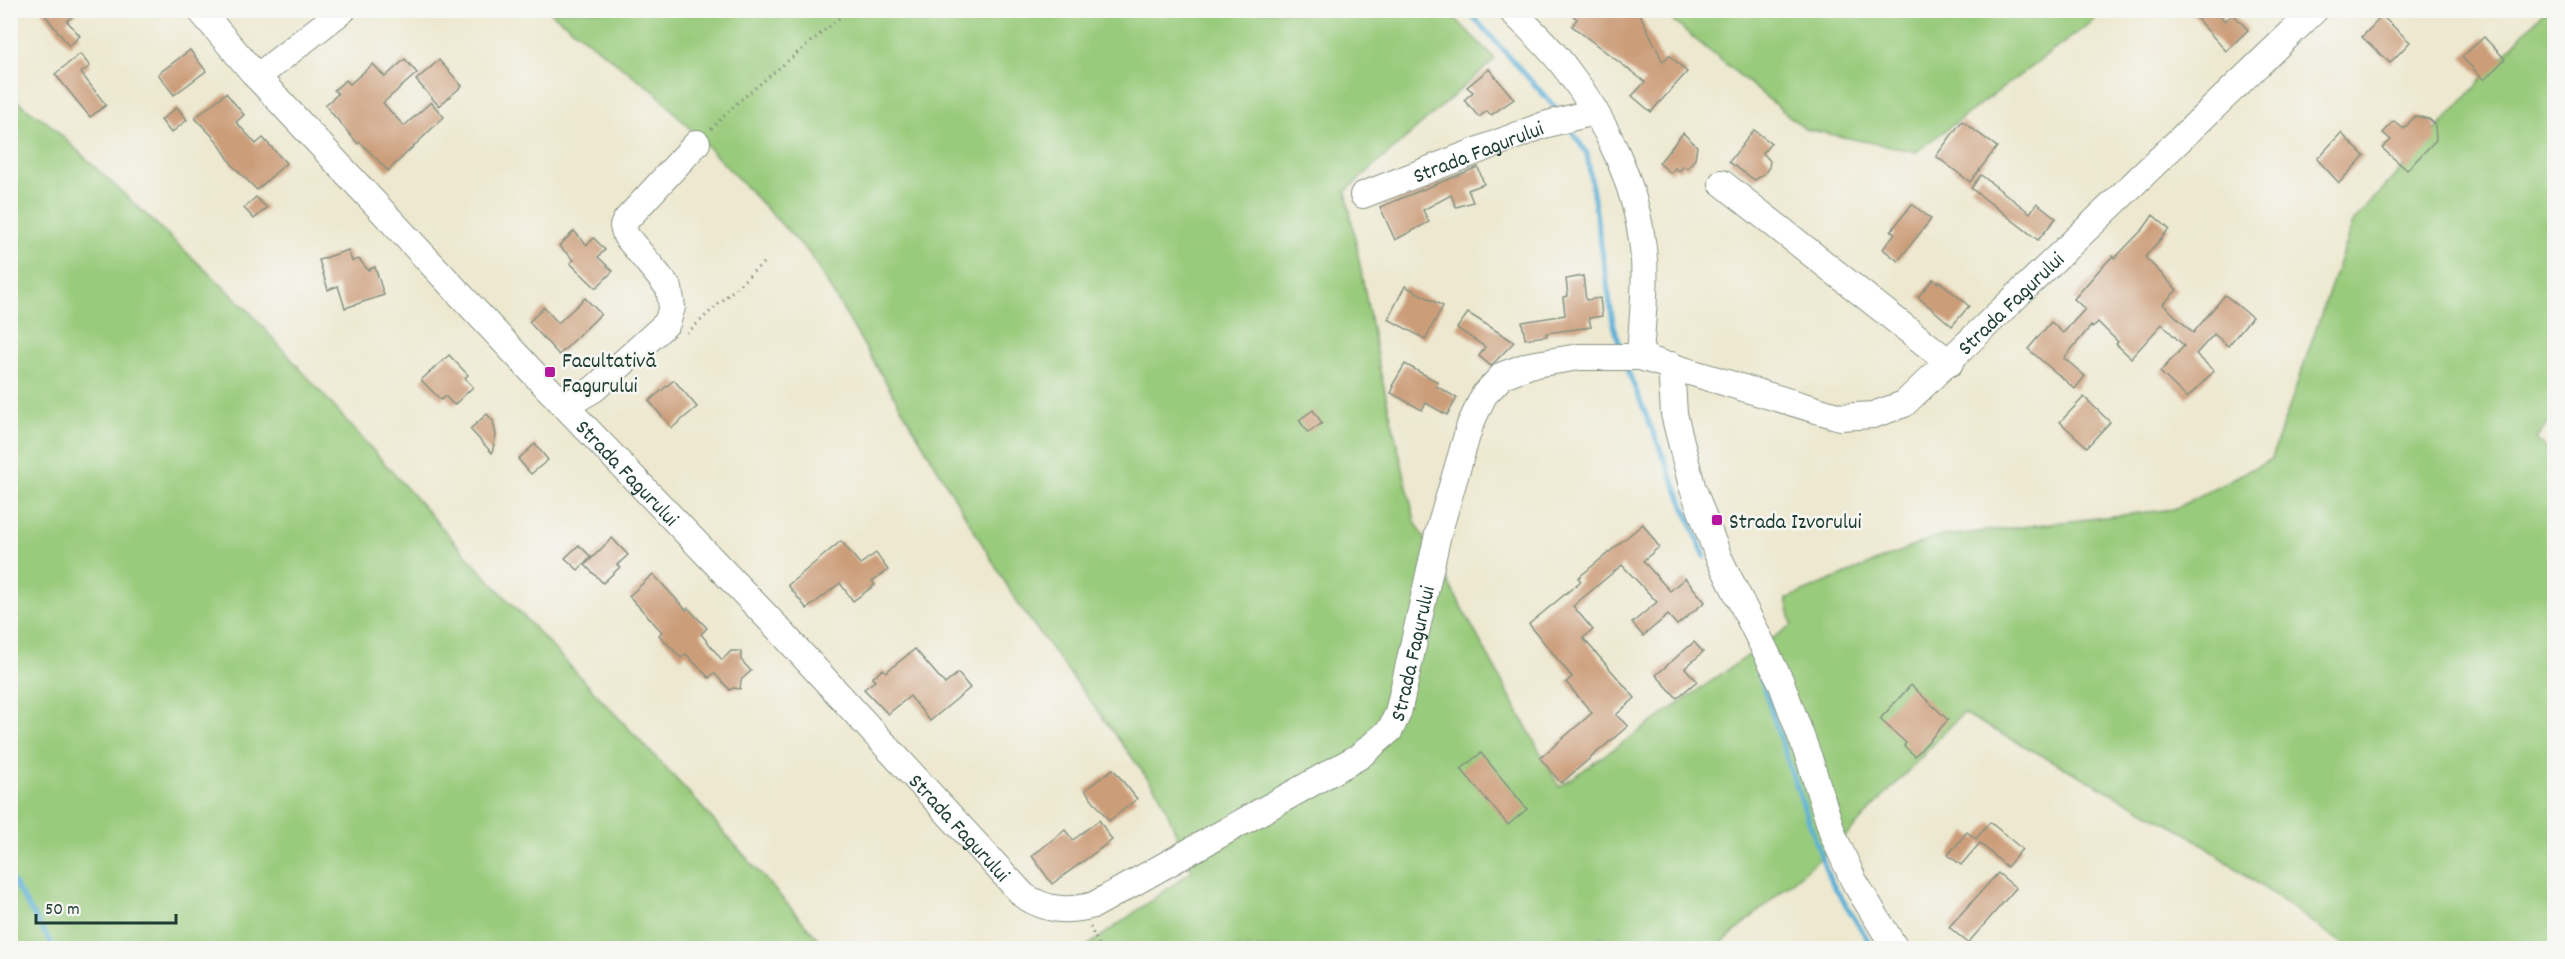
<svg xmlns="http://www.w3.org/2000/svg" width="2565" height="959" viewBox="0 0 2565 959" font-family="Dekko,sans-serif">
	<style>
		.green { fill: #99cb7b; stroke: #5c8458; stroke-width: 1.5 }
		.lines { fill: none; stroke-linecap: round; stroke-linejoin: round }
		.stream { stroke: #5bb0d7; stroke-width: 5 }
		.building { fill: #cc9d79 }
		.minor-casing { stroke: #869282; stroke-width: 28 }
		.path { stroke: #869282; stroke-width: 3; stroke-dasharray: 1.5 4.5; stroke-linecap: butt }
		.minor { stroke: #fff; stroke-width: 26 }
		.poi-dot { fill: #b5179e; stroke: #f6f6f2; stroke-width: 2 }
		.labels { text-anchor: middle; stroke-width: 5; stroke-linejoin: round; paint-order: stroke }
		.street-label { font-size: 22px; fill: #1f3d34; stroke: #f6f6f2 }
		.poi-label { font-size: 22px; fill: #1f3d34; stroke: #f6f6f2; text-anchor: start }
	</style>
	<rect width="100%" height="100%" fill="#f6f6f2"/>
	<filter id="ink" filterUnits="userSpaceOnUse"><feTurbulence type="fractalNoise" baseFrequency=".0167" numOctaves="2"/><feDisplacementMap in="SourceGraphic" scale="12" xChannelSelector="R" yChannelSelector="G"/><feConvolveMatrix kernelMatrix="1 2 1 2 8 2 1 2 1" color-interpolation-filters="sRGB"/></filter>
	<filter id="wash" filterUnits="userSpaceOnUse"><feTurbulence type="fractalNoise" baseFrequency=".008" numOctaves="4" result="noise"/><feDisplacementMap in="SourceGraphic" scale="24" xChannelSelector="R" yChannelSelector="G"/><feGaussianBlur stdDeviation="1.35" result="paint"/><feColorMatrix in="noise" values="0 0 0 0 0 0 0 0 0 0 0 0 0 0 0 0 0 1.4 0 .05"/><feComposite in="paint" operator="in"/></filter>
	<g filter="url(#wash)">
		<rect width="100%" height="100%" fill="#ede8cf"/>
		<g class="green">
			<path d="M549,11H1448L1495,59L1346,191L1379,366L1415,521L1559,787L1792,625L1786,599L1935,537L2174,509L2271,459L2353,222L2544,11H2554V415L2536,439L2554,457V948H2349L2186,833L1963,713L1849,833L1716,948H1614L1601,936L1585,948H1085L1192,871L1160,795L1018,604L809,253L656,93Z"/>
			<path d="M1661,11H2100L2093,21L1916,152L1805,129Z"/>
			<path d="M11,97L48,123L245,307L478,568L691,795L826,948H11Z"/>
		</g>
		<g class="lines">
			<g class="stream">
				<path d="M1467,10L1561,114"/>
				<path d="M1569,127L1587,154L1613,322L1621,349"/>
				<path d="M1625,364L1705,557"/>
				<path d="M1752,651L1788,762L1829,878L1873,948"/>
				<path d="M10,877L54,948"/>
			</g>
		</g>
		<g id="blocks">
			<g class="building">
				<path d="M41,10H80L67,21L80,36L69,46Z"/>
				<path d="M1566,10H1638L1663,62L1669,55L1687,72L1651,112L1632,96L1645,82L1572,26L1577,19Z"/>
				<path d="M2189,10H2215L2225,21L2233,14L2248,30L2226,51Z"/>
				<path d="M2382,16L2410,42L2390,63L2362,37Z"/>
				<path d="M2484,37L2505,59L2484,80L2462,57Z"/>
				<path d="M190,50L206,71L174,95L158,74Z"/>
				<path d="M80,54L90,66L81,73L106,105L90,117L55,74Z"/>
				<path d="M405,59L417,73L383,103L404,126L431,102L444,117L388,171L360,142L358,144L325,105L338,94L334,90L346,80L350,84L373,64L385,77Z"/>
				<path d="M439,60L462,86L439,106L416,80Z"/>
				<path d="M1489,69L1514,99L1491,115L1487,111L1479,117L1464,100L1473,92L1467,87Z"/>
				<path d="M226,93L244,115L236,122L256,144L263,138L286,163L257,190L233,166L217,141L195,118Z"/>
				<path d="M177,107L187,120L171,133L161,120Z"/>
				<path d="M2415,116L2429,119L2435,124L2436,140L2407,170L2382,148L2391,140L2383,133L2394,121L2404,129Z"/>
				<path d="M1962,121L1997,147L1970,182L1936,156Z"/>
				<path d="M1754,130L1771,143L1763,153L1770,161L1769,167L1765,173L1755,180L1729,162Z"/>
				<path d="M1683,133L1697,146L1695,159L1687,169L1684,166L1679,171L1675,168L1671,173L1659,163Z"/>
				<path d="M2341,133L2364,156L2339,183L2317,159Z"/>
				<path d="M1478,167L1484,184L1468,190L1473,202L1456,207L1451,195L1423,210L1429,222L1395,240L1380,207Z"/>
				<path d="M1981,175L2030,213L2037,203L2056,218L2038,240L1971,188Z"/>
				<path d="M256,197L267,208L254,219L244,208Z"/>
				<path d="M1912,204L1931,219L1898,261L1883,249L1895,233L1891,231Z"/>
				<path d="M2153,215L2169,229L2145,257L2177,290L2163,304L2193,333L2225,295L2252,317L2228,346L2214,334L2196,354L2214,371L2187,398L2160,372L2184,346L2162,324L2131,358L2116,344L2118,342L2098,322L2092,328L2091,326L2064,358L2085,376L2075,389L2028,349L2051,322L2063,333L2085,309L2074,299L2100,269L2113,256L2115,258L2144,228Z"/>
				<path d="M574,231L587,245L594,238L605,250L598,257L613,271L596,288L570,263L574,260L559,246Z"/>
				<path d="M348,250L352,261L359,259L368,270L375,267L384,295L345,308L338,286L328,290L319,260Z"/>
				<path d="M1583,276L1586,300L1600,298L1602,316L1589,318L1591,327L1546,333L1547,336L1525,339L1522,322L1565,315L1563,297L1568,296L1566,279Z"/>
				<path d="M1933,279L1938,283L1939,281L1969,306L1952,326L1918,297Z"/>
				<path d="M1405,286L1443,306L1425,339L1388,319Z"/>
				<path d="M585,298L601,314L559,355L529,322L544,307L558,323Z"/>
				<path d="M1468,313L1514,342L1491,366L1479,356L1485,347L1457,328Z"/>
				<path d="M449,355L468,375L465,378L473,387L454,405L445,396L441,400L421,380Z"/>
				<path d="M1405,364L1438,382L1436,386L1457,398L1447,415L1426,403L1422,410L1391,393L1394,387L1392,386Z"/>
				<path d="M674,380L697,407L672,428L649,401Z"/>
				<path d="M2084,397L2110,422L2087,447L2060,422Z"/>
				<path d="M1313,410L1322,423L1308,433L1299,420Z"/>
				<path d="M487,414L493,421L496,435L492,453L470,429Z"/>
				<path d="M535,444L548,460L531,474L518,459Z"/>
				<path d="M1643,524L1659,547L1643,561L1670,591L1685,578L1705,602L1677,625L1668,615L1643,636L1632,623L1657,602L1622,565L1573,606L1593,630L1583,638L1635,698L1616,715L1628,726L1561,783L1540,758L1592,713L1566,682L1572,677L1529,624L1581,581L1578,578Z"/>
				<path d="M612,538L628,555L617,565L620,567L603,583L585,565Z"/>
				<path d="M841,541L860,564L876,553L888,570L872,581L875,585L853,601L840,583L807,609L788,585Z"/>
				<path d="M579,545L591,557L578,570L565,558Z"/>
				<path d="M653,574L686,610L688,608L707,628L701,634L722,660L731,651H741V660L751,671L741,680L740,689L733,688L730,690L714,673L709,678L686,654L681,658L659,635L662,632L629,596Z"/>
				<path d="M1694,642L1703,652L1685,668L1697,681L1677,698L1656,675Z"/>
				<path d="M915,649L945,684L958,673L970,688L930,721L910,696L888,714L864,689L875,681L872,678L883,669L886,672Z"/>
				<path d="M1911,685L1948,720L1915,756L1904,746L1906,743L1880,719Z"/>
				<path d="M1481,753L1527,809L1508,825L1461,769Z"/>
				<path d="M1113,769L1137,799L1109,821L1085,790Z"/>
				<path d="M1099,820L1112,840L1052,884L1032,856L1065,830L1073,840Z"/>
				<path d="M1990,822L2022,849L2007,867L1980,843L1961,865L1948,855L1967,832L1976,839Z"/>
				<path d="M1998,873L2016,888L1968,943L1949,927Z"/>
			</g>
		</g>
	</g>
	<g filter="url(#ink)">
		<use href="#blocks" fill-opacity="0" stroke="#869282" stroke-width="1.5"/>
		<g class="lines">
			<defs>
				<g id="minor">
					<path id="s1" d="M200,10L257,77L539,379L772,622L1024,896C1048,911 1068,912 1094,905L1360,756L1390,730L1398,713L1438,534L1470,425L1484,395L1503,375L1530,365L1579,357H1640L1840,417L1873,415L1904,404L2315,10"/>
					<path d="M1511,10C1530,29 1551,48 1567,70C1606,120 1636,185 1643,248C1647,283 1642,321 1640,357"/>
					<path d="M257,77L343,10"/>
					<path d="M1722,183L1950,363"/>
					<path id="s2" d="M1363,195L1544,125L1594,112"/>
					<path d="M1671,365L1674,414L1692,486L1706,524L1719,558L1781,682L1809,758L1833,835L1854,881L1895,948"/>
					<path d="M565,406L594,389L667,323L672,307L669,288L626,236L623,226L626,220L697,143"/>
				</g>
			</defs>
			<use href="#minor" class="minor-casing"/>
			<g class="path">
				<path d="M711,129L737,103L849,10"/>
				<path d="M687,333L765,261"/>
				<path d="M1090,927L1100,948"/>
			</g>
			<use href="#minor" class="minor"/>
		</g>
	</g>
	<g class="poi-dot">
		<rect x="544" y="366" width="12" height="12" rx="3"/>
		<rect x="1711" y="514" width="12" height="12" rx="3"/>
	</g>
	<g class="labels">
		<g class="street-label">
			<text dy="8" stroke="none"><textPath href="#s2" startOffset="123">Strada Fagurului</textPath></text>
			<text dy="8" stroke="none"><textPath href="#s1" startOffset="2565">Strada Fagurului</textPath></text>
			<text dy="8" stroke="none"><textPath href="#s1" startOffset="630">Strada Fagurului</textPath></text>
			<text dy="8" stroke="none"><textPath href="#s1" startOffset="1708">Strada Fagurului</textPath></text>
			<text dy="8" stroke="none"><textPath href="#s1" startOffset="1116">Strada Fagurului</textPath></text>
		</g>
		<g class="poi-label">
			<text x="562" y="367">Facultativă<tspan x="562" dy="25">Fagurului</tspan></text>
			<text x="1729" y="528">Strada Izvorului</text>
		</g>
	</g>
	<rect width="2565" height="959" fill="none" stroke="#f6f6f2" stroke-width="36"/>
	<path d="M36 914v9h140v-9" fill="none" stroke="#1f3d34" stroke-width="3"/>
	<text x="45" y="914" font-size="18" fill="#1f3d34" stroke="#f6f6f2" stroke-width="4.5" paint-order="stroke">50 m</text>
</svg>
